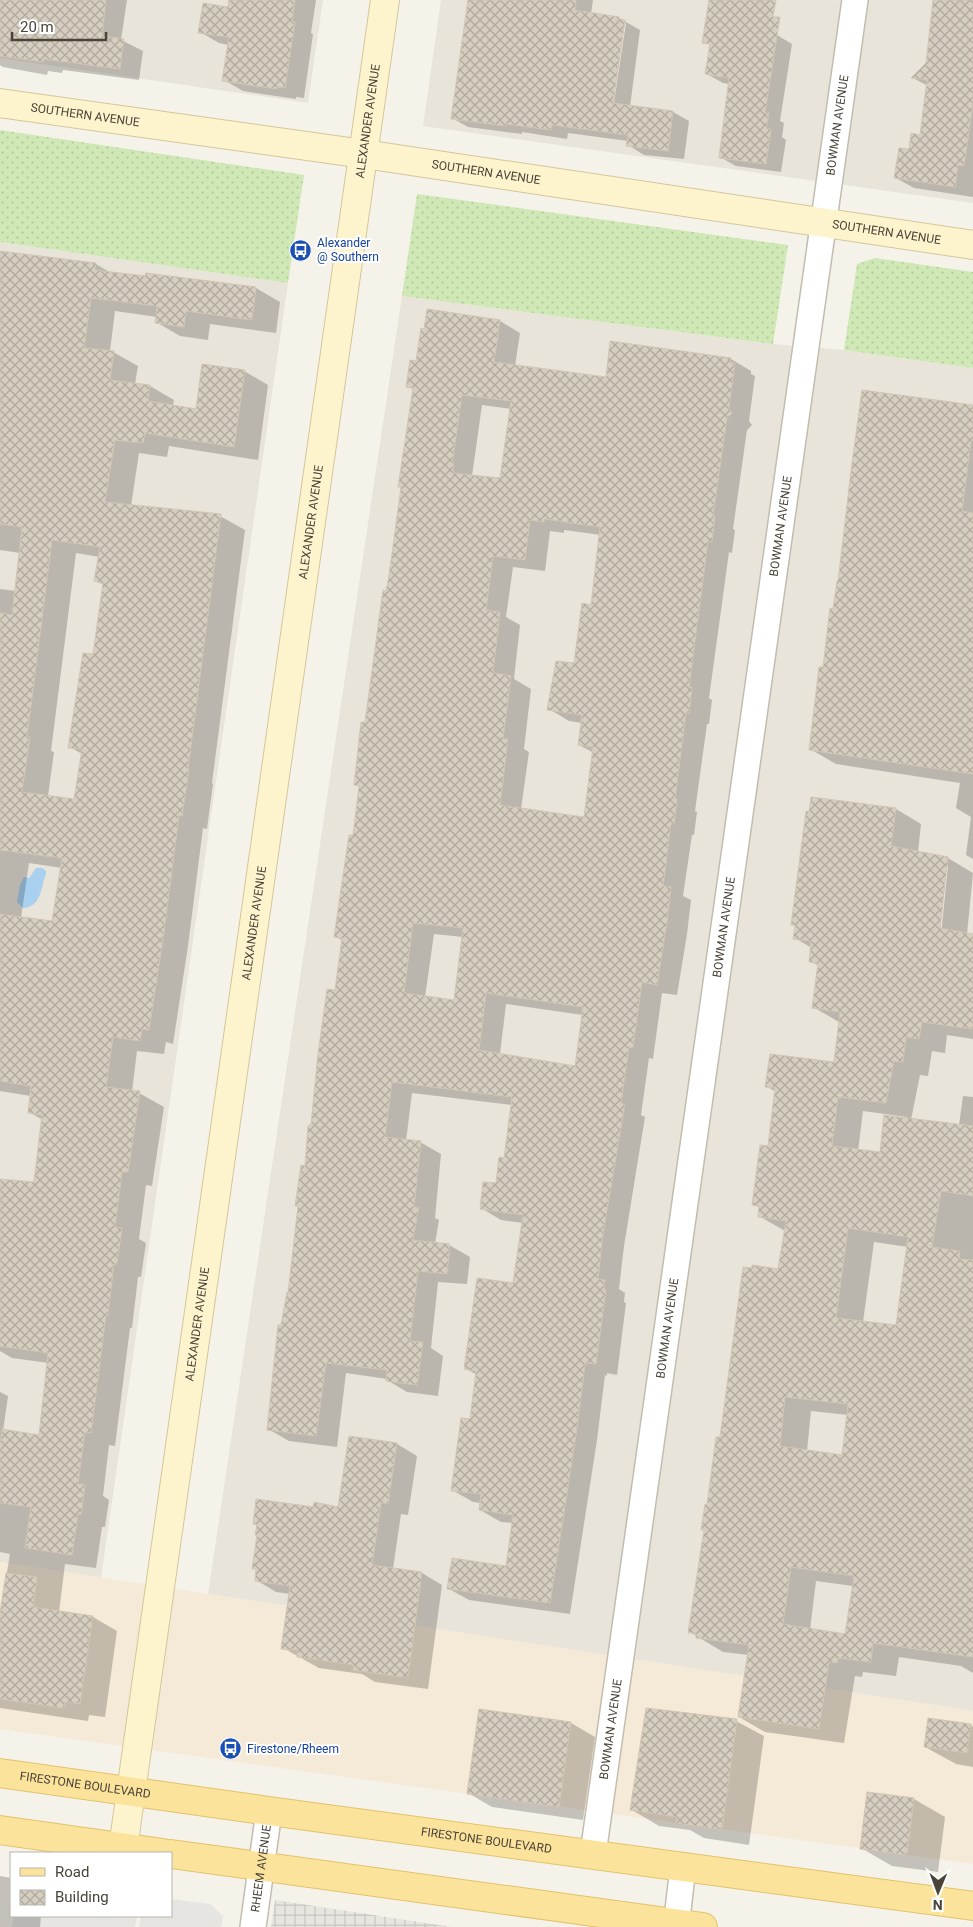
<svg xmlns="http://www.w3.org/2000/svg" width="973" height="1927" viewBox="0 0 973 1927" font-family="Roboto,sans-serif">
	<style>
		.residential { fill: #e9e4d9 }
		.commercial { fill: #f5e9d7 }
		.industrial { fill: url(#industrial-grid) }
		.grass { fill: url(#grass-dots) }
		.parking { fill: #e7e5e2 }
		.water { fill: #a9d0ef }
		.shadow { fill: #0003; fill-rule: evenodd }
		.building { fill: url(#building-cross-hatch); stroke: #d1c6b3; fill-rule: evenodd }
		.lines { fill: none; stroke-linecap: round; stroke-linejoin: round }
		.street-casing { stroke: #c3bdb0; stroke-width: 28 }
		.secondary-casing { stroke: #d3c79b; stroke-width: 30 }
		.primary-casing { stroke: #e2c26c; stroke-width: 30 }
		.street { stroke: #fff; stroke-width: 25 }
		.secondary { stroke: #fdf3cc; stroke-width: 28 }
		.primary { stroke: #fce39c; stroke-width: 28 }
		.labels { text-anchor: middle; stroke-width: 4; stroke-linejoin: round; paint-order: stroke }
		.street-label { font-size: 12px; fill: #494338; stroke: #fff }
		.transit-label { font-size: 12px; fill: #164399; stroke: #fff; text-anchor: start }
	</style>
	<defs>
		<pattern id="industrial-grid" width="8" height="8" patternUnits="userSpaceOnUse" patternTransform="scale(1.25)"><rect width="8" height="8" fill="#e8e4df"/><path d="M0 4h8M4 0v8" fill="none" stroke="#c8c5c0"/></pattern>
		<pattern id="grass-dots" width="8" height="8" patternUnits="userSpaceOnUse" patternTransform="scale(1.25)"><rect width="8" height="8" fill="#cfe8b5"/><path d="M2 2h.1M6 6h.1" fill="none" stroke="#b3c89c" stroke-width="1.8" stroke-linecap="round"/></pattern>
		<pattern id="building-cross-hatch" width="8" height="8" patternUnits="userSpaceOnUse" patternTransform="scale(1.25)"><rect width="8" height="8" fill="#d6cec0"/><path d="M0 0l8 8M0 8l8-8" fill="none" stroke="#b0a99d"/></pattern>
	</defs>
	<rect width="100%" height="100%" fill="#f5f2ea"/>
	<g class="residential">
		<path d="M0,0H323L308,103L0,58Z"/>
		<path d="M441,0H973V203L423,126Z"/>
		<path d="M0,242L288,283L101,1578L0,1562Z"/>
		<path d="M402,296L773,344L844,350L973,368V1711L208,1594Z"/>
	</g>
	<path class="commercial" d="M0,1562L973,1711V1864L0,1729Z"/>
	<path class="industrial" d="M275,1900L452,1927H271Z"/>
	<g class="grass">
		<path d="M0,130L304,175L288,283L0,242Z"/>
		<path d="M417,194L788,245L773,344L402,296Z"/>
		<path d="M875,258L973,272V368L844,350L857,264Z"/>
	</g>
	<g class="parking">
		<path d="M171,1899L210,1904L223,1916L221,1927H139L141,1916H171Z"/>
		<path d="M14,1916H137L135,1927H12Z"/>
	</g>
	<path class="water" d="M36,868H42L46,871C46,877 44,878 43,884C40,896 37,907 23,908L17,902L20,885L24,877L29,878Z"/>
	<g class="shadow">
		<path d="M0,0H127L121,40L143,51L139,80L63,70L62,73L48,71L47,75L3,67L0,65Z"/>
		<path d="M230,0H316L311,33L313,34L304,98L296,97V99L243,91L224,80L229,45L219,43L200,32L229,8Z"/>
		<path d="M469,0H593L591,14L619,18L640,30L630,107L673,112L689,121L684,159L644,155L628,145V141L568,133L567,139L522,132V134L468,127L452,118ZM623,23H626L613,109H611Z"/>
		<path d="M933,0H973V197L914,188L896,178L910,151L921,136L928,86L913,78L927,64Z"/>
		<path d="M777,35L792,44L780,121L784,123L782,137L786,140L781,172L736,166L720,157L729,84L723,83L707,74Z"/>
		<path d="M0,252L96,264L111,273L256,288L280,302L276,333L210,324L208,340L180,336L156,322L157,317L115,311L110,351L113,352L138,366L135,384L150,386L174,400L173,406L197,410L244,371L268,385L258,460L169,446L167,457L139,453L131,506L220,516L245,530L212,783L213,784L207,829L203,828L188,946L173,1044L166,1042L164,1054L137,1051L132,1092L139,1093L164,1107L152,1186L146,1185L139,1239L146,1243L141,1277H138L132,1328H130L115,1446L109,1445L103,1496L109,1500L105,1527H102L96,1568L65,1564L59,1612L93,1617L117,1631L105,1717L89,1715L88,1721L0,1708V1613L10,1554L0,1552V1392L8,1396L3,1431L40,1436L49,1363L12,1358L0,1351V1181L35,1184L43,1120L29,1112L31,1096L0,1091V589L16,591L20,553L0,550ZM76,553L100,557L96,581L104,585L94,656L70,747L82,754L75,800L48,796L54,752L51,751ZM29,863L62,868L53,922L21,918Z"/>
		<path d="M500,321L520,333L515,366L607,378L611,342L731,359L751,371V374L755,376L749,421L752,425L747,430L745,444L733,529L735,530L732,553L729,552L709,698L712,700L709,724H707L695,811L697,812L694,835H692L683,896L691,900L687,934L677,995L662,993L653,1059L649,1058L641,1115L645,1117L624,1246L619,1289L625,1293L624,1302L626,1303L617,1375L607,1373V1376L605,1375L597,1440L570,1614L469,1600L449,1589L507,1568L513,1523L501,1522L480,1510L481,1503L473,1502L452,1490L471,1421L477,1375L465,1368L515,1285L523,1223L501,1220L481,1208L497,1185L505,1159L512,1105L412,1093L406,1141L420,1142L441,1154L435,1218L439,1220L435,1244L449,1245L470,1257L467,1284L438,1282L431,1348L443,1356L438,1396L407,1392L387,1380V1379L346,1373L337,1447L289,1441L268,1429L282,1327L289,1294L313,1124L343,941L335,936L354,837L360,787L355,784L366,724L402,488L399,486L414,390L408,386L417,363ZM482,405L511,409L501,480L472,476ZM564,530L601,535L592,607L575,664L549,709L569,721L582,723L579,745L594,753L585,818L521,809L529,752L524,749L531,689L514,679L520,625L506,617L513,567L545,571L550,531L564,533ZM434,934L463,937L455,1001L425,997ZM506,1004L583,1015L576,1067L500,1054Z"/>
		<path d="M973,406V859L966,855L971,817L956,808L960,783L836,764L810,749L834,610Z"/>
		<path d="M896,809L921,824L918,852L948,858L973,873L967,934L973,935V1039L947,1035L945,1053L932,1051L928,1076L920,1075L911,1120L959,1125L963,1096L973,1097V1673L961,1666L899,1657L896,1676L863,1672L862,1677L855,1676L844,1743L765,1732L739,1717L749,1655L723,1652L690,1632L705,1531L703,1529L721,1439L779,1270L785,1231L759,1216L760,1208L753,1204L769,1147L776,1092L766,1086L835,1064L839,1022L813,1007L819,966L810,961L812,948L795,938L796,926L792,924ZM946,866H948L941,935L939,934ZM863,1111L907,1117L881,1154L858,1151ZM874,1242L908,1247L897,1326L863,1322ZM811,1411L848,1415L843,1456L807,1451ZM816,1581L853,1586L846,1635L810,1630Z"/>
		<path d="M397,1444L417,1456L408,1515L401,1514L393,1569L422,1573L442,1585L428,1689L375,1682L362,1674L319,1668L283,1648L290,1594L276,1592L256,1580L257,1570L254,1568L258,1535V1526L254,1524L314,1508H340Z"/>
		<path d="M480,1710L571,1723L595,1737L583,1820L492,1807L468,1793Z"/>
		<path d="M736,1721L764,1736L749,1845L704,1838L690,1830L659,1826L632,1810Z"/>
		<path d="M971,1725L973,1727V1767L956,1764L925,1747Z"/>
		<path d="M868,1793L914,1799L945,1817L938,1872L892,1866L861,1848Z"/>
		<path d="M0,1876L11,1878V1916H41L40,1927H0Z"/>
	</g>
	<g class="building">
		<path d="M0,0H106L102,36L124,39L120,69L44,59L43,62L0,56Z"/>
		<path d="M229,0H295L292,22H295L285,88L277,87V89L222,81L229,37L198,33L203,3L228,7Z"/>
		<path d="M468,0H576L575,10L619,17V19L625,20L613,103L673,111L668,151L626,146L628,135L552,125L551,130L506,124V126L451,119Z"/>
		<path d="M709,0H776L773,17H780L765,113H769L766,129H771L766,164L719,158L729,78L705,74L710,44L702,43Z"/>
		<path d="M933,0H973V102L964,166L958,165L955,187L894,178L899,148L909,149L911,133L920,135L927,80L911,78L926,63Z"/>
		<path d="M0,251L96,263L95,270L145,276L146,273L256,287L252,320L186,311L184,327L155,323L157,306L91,298L84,348L114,351L110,380L150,385L148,401L196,409L202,364L245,370L234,447L145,433L143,443L115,440L105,502L221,514L188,769H189L182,816L179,815L164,932L149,1030L142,1029L140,1041L113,1037L106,1087L140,1091L128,1172H122L115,1227L122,1228L117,1264H114L108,1315H106L91,1433L85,1432L78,1484L85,1485L81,1514H78L72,1555L25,1548L31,1507L0,1503V1444L2,1429L39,1435L48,1353L0,1346V1179L34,1182L42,1115L28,1113L31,1086L0,1081V914L52,921L62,858L0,850V613L12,615L22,527L0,524ZM52,540L100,547L94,581L103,583L93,654L83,653L68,748L82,749L74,799L22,792L30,737H27Z"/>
		<path d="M427,309L500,320L494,362L606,377L610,341L731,358L730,362L735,363L729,408L732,413L727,418L713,516L715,517L712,542L708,541L689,687H692L689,713H686L675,799H677L674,824H671L663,886L671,887L667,922L657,985L642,982L633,1048L629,1047L621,1103L625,1104L603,1234L598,1279L605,1280L604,1290H606L596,1364L587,1363V1365L585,1364L577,1428L550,1603L447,1589L452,1558L506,1566L513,1515L479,1510L481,1494L451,1491L461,1418L470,1419L476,1371L464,1369L477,1278L513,1283L523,1215L480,1209L483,1182L496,1183L499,1157L504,1158L512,1097L392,1082L385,1137L421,1141L414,1207H419L413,1240L450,1244L447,1274L418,1271L410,1341L423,1342L417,1385L386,1381L387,1370L326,1363L316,1436L267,1430L278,1325H281L287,1292L288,1293L298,1206H295L301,1165L305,1166L308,1126L311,1124L318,1054L327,989L335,990L342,938L334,937L349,835H353L359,786L354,785L361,722H365L383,590L386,591L389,576L401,487H398L413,388L406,387L410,360L416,361L421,328L424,329ZM462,395L511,401L500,478L453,473L454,464H452ZM544,519L600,527L591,605L582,603L574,663L556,661L547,710L582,715L578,745L593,747L584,817L500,805L508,739H503L511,676L493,673L500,612L486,610L493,556L525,560L530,520L544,522ZM413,923L463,928L454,1000L404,993ZM486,993L583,1007L575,1066L479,1050Z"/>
		<path d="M862,390L973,405V440H971L962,511L973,513V774L809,750L819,667H823L830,608L833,609L837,581H838L852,463Z"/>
		<path d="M811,797L896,808L891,846L948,857L940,928L973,934V1029L922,1022L919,1039L906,1037L903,1062L894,1061L886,1103L838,1097L832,1146L880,1152L884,1115L973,1126V1196L941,1191L932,1247L960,1251L959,1259L973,1260V1657L873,1643L871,1662L838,1658L837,1663L829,1662L819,1729L738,1717L749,1645L696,1638V1633H688L704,1530H701L705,1504L707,1505L716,1437H720L743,1267L752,1268V1265L778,1269L786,1221L758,1217L759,1206L752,1205L760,1145L768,1146L775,1088L765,1087L770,1054L834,1062L840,1012L812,1008L818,963L809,962L811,941L793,939L795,925H791L806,811L809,812ZM848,1228L908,1237L896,1325L836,1318ZM785,1397L848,1404L842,1455L780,1446ZM791,1567L854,1576L845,1634L783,1624Z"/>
		<path d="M349,1436L397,1443L388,1504L381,1503L372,1565L422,1572L408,1678L353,1670L354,1665L297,1657L298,1650L281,1649L290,1586L255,1581L256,1569H252L257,1535H255L257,1525L253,1524L256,1499L313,1507L314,1502L338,1507Z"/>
		<path d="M6,1573L37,1577L33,1607L93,1616L80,1704L65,1702L64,1708L0,1699V1613Z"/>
		<path d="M646,1708L737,1719L722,1830L676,1823L677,1817L630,1810Z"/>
		<path d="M479,1709L571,1722L559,1807L467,1794Z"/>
		<path d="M928,1718L971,1724L967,1753L924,1747Z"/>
		<path d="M867,1792L914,1798L907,1855L860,1849Z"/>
	</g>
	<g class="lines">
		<defs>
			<g id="street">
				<path id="s1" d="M593,1854L855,0"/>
				<path id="s2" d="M253,1927L269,1811"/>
				<path d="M676,1927L683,1867"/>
			</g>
			<g id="secondary">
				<path id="s3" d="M0,103L364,154L973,245"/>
				<path id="s4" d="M123,1848L385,0"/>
			</g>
			<g id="primary">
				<path id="s5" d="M0,1773L269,1811L973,1906"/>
				<path d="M0,1830L163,1853"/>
				<path d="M171,1854L703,1927"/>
			</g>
		</defs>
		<use href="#street" class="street-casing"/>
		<use href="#secondary" class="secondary-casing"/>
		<use href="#primary" class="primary-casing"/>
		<use href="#street" class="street"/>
		<use href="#secondary" class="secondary"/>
		<use href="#primary" class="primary"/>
	</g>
	<defs>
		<symbol id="bus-disc" viewBox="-11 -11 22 22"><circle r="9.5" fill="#1a4fb4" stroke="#fff"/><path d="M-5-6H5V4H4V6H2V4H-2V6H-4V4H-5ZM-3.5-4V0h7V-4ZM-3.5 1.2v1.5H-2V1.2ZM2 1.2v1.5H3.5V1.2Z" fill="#fff"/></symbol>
	</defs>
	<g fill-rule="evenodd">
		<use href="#bus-disc" x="288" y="238" width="25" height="25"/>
		<use href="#bus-disc" x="218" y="1736" width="25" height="25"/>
	</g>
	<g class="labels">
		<g class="street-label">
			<text dy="4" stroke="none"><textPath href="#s3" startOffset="86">SOUTHERN AVENUE</textPath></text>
			<text dy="4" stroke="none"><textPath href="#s4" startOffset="1744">ALEXANDER AVENUE</textPath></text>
			<text dy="4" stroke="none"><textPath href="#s1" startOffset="1746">BOWMAN AVENUE</textPath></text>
			<text dy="4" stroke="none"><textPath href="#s3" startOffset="491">SOUTHERN AVENUE</textPath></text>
			<text dy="4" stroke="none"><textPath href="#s3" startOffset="896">SOUTHERN AVENUE</textPath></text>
			<text dy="4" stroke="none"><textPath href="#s4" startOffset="1339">ALEXANDER AVENUE</textPath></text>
			<text dy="4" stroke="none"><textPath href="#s1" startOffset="1341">BOWMAN AVENUE</textPath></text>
			<text dy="4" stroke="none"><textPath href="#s4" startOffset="934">ALEXANDER AVENUE</textPath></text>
			<text dy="4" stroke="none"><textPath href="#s1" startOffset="936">BOWMAN AVENUE</textPath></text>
			<text dy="4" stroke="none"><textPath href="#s4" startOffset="529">ALEXANDER AVENUE</textPath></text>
			<text dy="4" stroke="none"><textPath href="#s1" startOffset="531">BOWMAN AVENUE</textPath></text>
			<text dy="4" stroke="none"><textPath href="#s1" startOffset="126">BOWMAN AVENUE</textPath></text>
			<text dy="4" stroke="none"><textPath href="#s5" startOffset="86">FIRESTONE BOULEVARD</textPath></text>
			<text dy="4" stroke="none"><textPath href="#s5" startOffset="491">FIRESTONE BOULEVARD</textPath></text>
			<text dy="4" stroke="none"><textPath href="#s2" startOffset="59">RHEEM AVENUE</textPath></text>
		</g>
		<g class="transit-label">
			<text x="317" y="247">Alexander<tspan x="317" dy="14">@ Southern</tspan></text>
			<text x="247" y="1753">Firestone/Rheem</text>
		</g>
	</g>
	<rect x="10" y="1852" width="162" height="65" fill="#ffffff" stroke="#b6b4af"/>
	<rect x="20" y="1868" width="25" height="8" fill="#fce39c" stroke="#b6b4af"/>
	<text x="55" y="1877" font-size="15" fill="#494338">Road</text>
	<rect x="20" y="1890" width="25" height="15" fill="url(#building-cross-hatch)" stroke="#b6b4af"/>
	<text x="55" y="1902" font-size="15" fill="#494338">Building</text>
	<g transform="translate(938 1892) rotate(181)" stroke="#ffffff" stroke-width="4" paint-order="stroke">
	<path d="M0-4L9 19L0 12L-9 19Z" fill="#494338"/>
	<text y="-8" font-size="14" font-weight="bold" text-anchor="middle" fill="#494338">N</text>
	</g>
	<path d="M12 32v8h94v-8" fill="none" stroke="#494338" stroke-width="2.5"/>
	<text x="20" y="32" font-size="15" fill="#494338" stroke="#ffffff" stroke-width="4" paint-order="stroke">20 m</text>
</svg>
